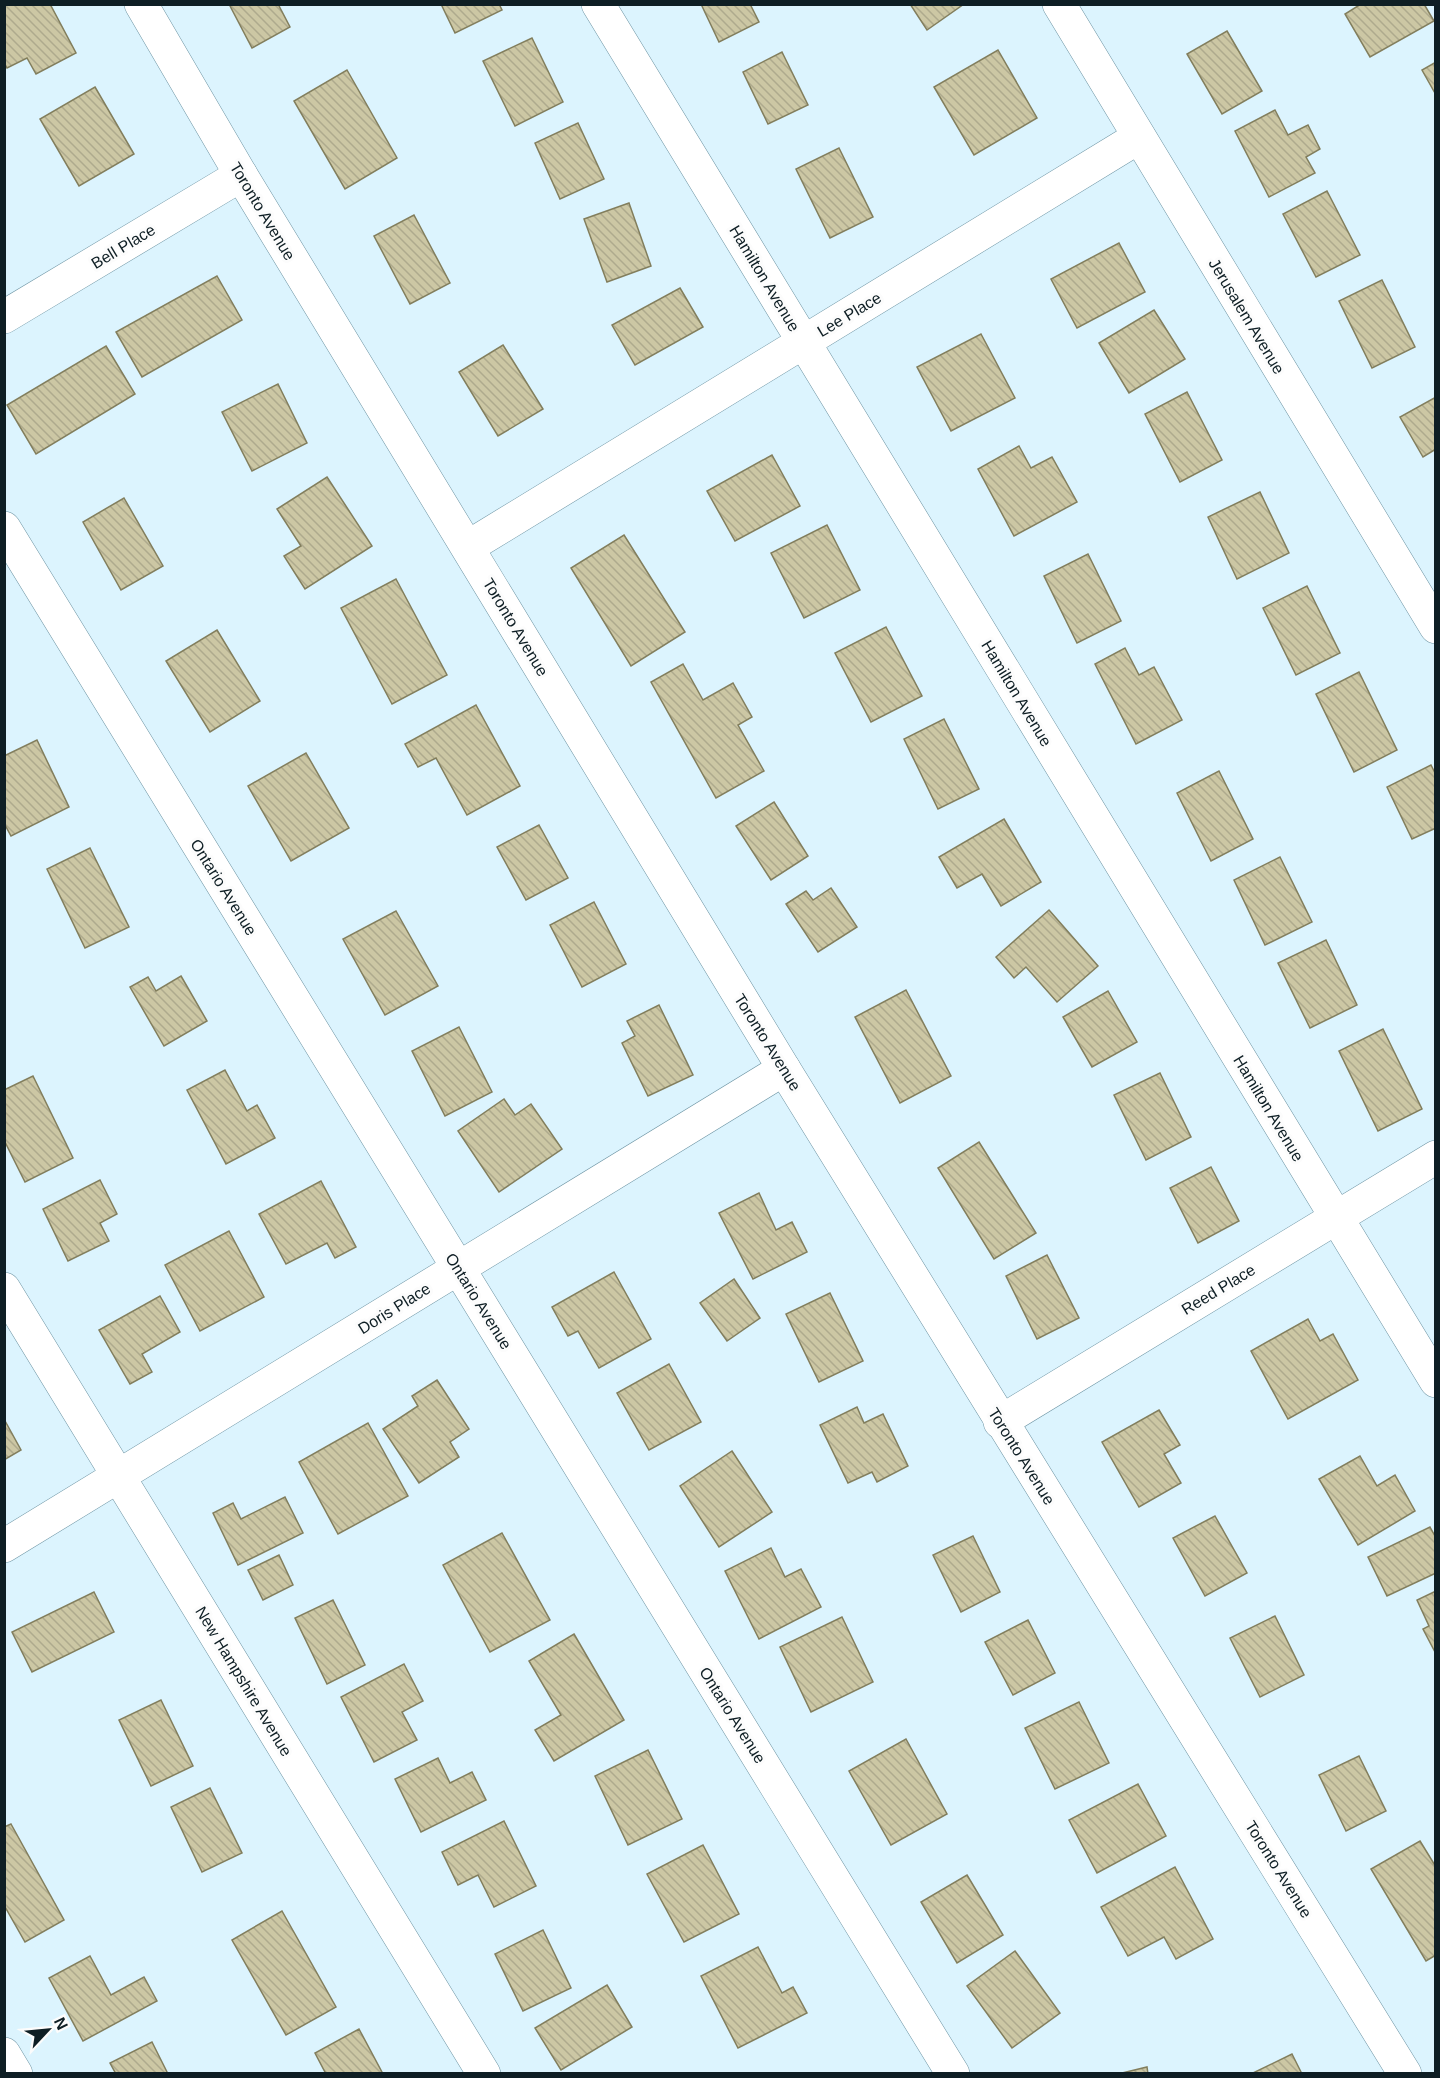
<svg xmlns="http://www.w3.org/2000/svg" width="1440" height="2078" viewBox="0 0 1440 2078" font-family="Arial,sans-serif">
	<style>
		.building { fill: url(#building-back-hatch); stroke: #827e5d; stroke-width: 1.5 }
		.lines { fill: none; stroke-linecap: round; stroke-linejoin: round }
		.minor-casing { stroke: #6e95a4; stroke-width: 34 }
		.minor { stroke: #fff; stroke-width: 33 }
		.labels { text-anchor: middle; stroke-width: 6; stroke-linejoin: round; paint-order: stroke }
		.street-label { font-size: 16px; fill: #0e1e24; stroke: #fcfcfc }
	</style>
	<defs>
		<pattern id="building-back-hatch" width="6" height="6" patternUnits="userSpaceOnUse" patternTransform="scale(1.5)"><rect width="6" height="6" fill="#ccc7a4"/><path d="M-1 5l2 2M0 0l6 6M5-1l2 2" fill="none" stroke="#aeaa8d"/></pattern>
	</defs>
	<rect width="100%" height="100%" fill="#dcf4fe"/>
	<g class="building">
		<path d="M4,4H50L76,53L36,74L27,58L7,68L4,63Z"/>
		<path d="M229,4H278L290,27L252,48Z"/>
		<path d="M441,4H499L502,10L455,33Z"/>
		<path d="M701,4H750L759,22L719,42Z"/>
		<path d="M910,4H964L927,30Z"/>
		<path d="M1361,4H1424L1434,21L1370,57L1345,14Z"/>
		<path d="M1227,31L1262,91L1222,114L1187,54Z"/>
		<path d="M532,38L563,102L515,126L483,61Z"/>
		<path d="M998,50L1037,118L974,155L934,87Z"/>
		<path d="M782,52L808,105L768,124L743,72Z"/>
		<path d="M1436,62V95L1422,70Z"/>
		<path d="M347,70L397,158L345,189L294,101Z"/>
		<path d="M95,87L134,154L79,186L40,119Z"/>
		<path d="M1275,110L1288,135L1308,125L1320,149L1306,157L1315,173L1269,197L1235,131Z"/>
		<path d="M578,123L604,179L560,199L535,143Z"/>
		<path d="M839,148L873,217L830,238L796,169Z"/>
		<path d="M1327,191L1360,255L1316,277L1283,214Z"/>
		<path d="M629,203L651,266L607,282L584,219Z"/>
		<path d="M414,215L450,283L410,304L374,236Z"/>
		<path d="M1119,243L1145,292L1077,328L1051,279Z"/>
		<path d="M217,276L242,320L142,377L116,332Z"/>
		<path d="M1382,280L1415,347L1372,368L1339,301Z"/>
		<path d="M680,288L703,327L635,365L612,325Z"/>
		<path d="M1154,310L1185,359L1129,393L1099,343Z"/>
		<path d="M981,334L1015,398L951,431L917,367Z"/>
		<path d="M503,345L543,409L498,436L459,372Z"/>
		<path d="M106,346L135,394L36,454L7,405Z"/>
		<path d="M278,384L307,443L252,471L222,412Z"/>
		<path d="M1187,392L1222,460L1180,482L1145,414Z"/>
		<path d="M1436,397V449L1423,457L1400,417Z"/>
		<path d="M1019,446L1031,468L1052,457L1077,502L1014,536L978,469Z"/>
		<path d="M772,455L800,506L735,541L707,491Z"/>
		<path d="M327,477L372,546L305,589L284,556L301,546L277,509Z"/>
		<path d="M1260,492L1289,553L1237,579L1208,517Z"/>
		<path d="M124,498L163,566L121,590L83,522Z"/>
		<path d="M827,525L860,590L804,618L771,553Z"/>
		<path d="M624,535L685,632L631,666L571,568Z"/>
		<path d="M1088,554L1121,621L1077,643L1044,576Z"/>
		<path d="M396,579L447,675L392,704L341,608Z"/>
		<path d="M1307,586L1340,653L1296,675L1263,608Z"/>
		<path d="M886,627L922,696L871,722L835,653Z"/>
		<path d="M217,630L260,701L210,732L166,661Z"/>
		<path d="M1125,648L1139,675L1154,667L1182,720L1136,744L1095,664Z"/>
		<path d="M683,664L703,700L733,683L752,717L738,725L764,771L716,798L651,682Z"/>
		<path d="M1359,672L1397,750L1354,772L1316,694Z"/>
		<path d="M476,705L520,786L467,815L436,758L418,767L405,744Z"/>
		<path d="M944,719L979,789L938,809L904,739Z"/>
		<path d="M37,740L69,807L11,836L4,823V756Z"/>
		<path d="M306,753L349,828L291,861L248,786Z"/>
		<path d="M1431,765L1436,775V828L1412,839L1387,787Z"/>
		<path d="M1219,771L1253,839L1211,861L1177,793Z"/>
		<path d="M774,802L808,856L771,880L736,826Z"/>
		<path d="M1004,819L1041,882L1001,906L982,874L957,888L939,857Z"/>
		<path d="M539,825L568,878L526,900L497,847Z"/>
		<path d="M90,848L129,927L85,948L47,869Z"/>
		<path d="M1280,857L1312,922L1265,945L1234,880Z"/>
		<path d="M831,888L857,927L818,952L786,904L806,891L813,900Z"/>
		<path d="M594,902L626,964L582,987L550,925Z"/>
		<path d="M1049,910L1098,966L1057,1002L1026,967L1014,978L996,957Z"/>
		<path d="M396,911L438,986L385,1015L343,939Z"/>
		<path d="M1326,940L1357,1005L1310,1028L1278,963Z"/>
		<path d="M181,976L207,1021L164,1046L130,987L148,977L156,991Z"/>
		<path d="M906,990L951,1076L900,1103L855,1017Z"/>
		<path d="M1108,991L1137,1042L1092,1067L1063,1017Z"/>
		<path d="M659,1005L693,1075L648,1096L622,1043L635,1036L627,1021Z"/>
		<path d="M459,1027L492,1092L445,1116L412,1051Z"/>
		<path d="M1383,1029L1422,1109L1378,1131L1339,1051Z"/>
		<path d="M225,1070L247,1111L257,1105L275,1138L226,1164L187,1090Z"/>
		<path d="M1160,1073L1191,1137L1146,1160L1114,1095Z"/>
		<path d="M33,1076L73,1158L25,1182L4,1140V1090Z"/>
		<path d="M504,1099L515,1115L531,1104L562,1149L499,1192L458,1131Z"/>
		<path d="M979,1142L1036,1233L994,1259L938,1168Z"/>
		<path d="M1211,1167L1239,1221L1198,1243L1170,1188Z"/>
		<path d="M100,1180L117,1214L100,1223L109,1241L68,1261L43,1209Z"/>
		<path d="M321,1181L356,1247L335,1258L327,1243L286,1264L259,1214Z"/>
		<path d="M759,1193L776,1230L792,1222L807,1252L753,1279L719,1213Z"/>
		<path d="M229,1231L264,1297L200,1331L165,1265Z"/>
		<path d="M1047,1255L1079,1318L1037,1339L1006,1276Z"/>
		<path d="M614,1272L651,1339L599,1368L578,1331L568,1336L552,1307Z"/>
		<path d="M734,1279L760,1318L727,1341L700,1303Z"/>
		<path d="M830,1293L863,1361L819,1382L786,1314Z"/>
		<path d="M160,1296L180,1332L142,1354L152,1372L130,1384L99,1330Z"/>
		<path d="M1308,1319L1320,1341L1333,1334L1358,1380L1288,1419L1251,1351Z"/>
		<path d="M669,1364L701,1422L649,1450L617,1393Z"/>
		<path d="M437,1380L469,1429L450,1442L459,1457L419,1483L383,1429L418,1406L412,1396Z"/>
		<path d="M857,1407L864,1423L883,1414L908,1466L877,1482L872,1472L848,1483L820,1425Z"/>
		<path d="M1159,1410L1180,1445L1164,1454L1181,1483L1139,1507L1102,1442Z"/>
		<path d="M4,1419L21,1450L4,1460Z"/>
		<path d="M368,1423L408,1496L338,1534L299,1462Z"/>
		<path d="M732,1451L772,1512L719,1547L680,1486Z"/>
		<path d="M1360,1456L1377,1486L1395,1475L1415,1511L1358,1545L1319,1479Z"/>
		<path d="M285,1497L303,1533L238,1565L213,1513L233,1503L241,1519Z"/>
		<path d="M1215,1516L1247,1573L1205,1596L1173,1538Z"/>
		<path d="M1430,1527L1436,1538V1573L1387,1596L1368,1557Z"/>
		<path d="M502,1533L550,1620L490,1652L443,1565Z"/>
		<path d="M973,1536L1000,1592L961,1612L933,1555Z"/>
		<path d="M771,1548L785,1577L801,1569L821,1607L759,1639L725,1571Z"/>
		<path d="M279,1555L293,1585L263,1600L248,1570Z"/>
		<path d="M1436,1591V1654L1423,1629L1429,1626L1417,1600Z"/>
		<path d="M94,1592L114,1632L32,1672L12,1632Z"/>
		<path d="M333,1600L365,1665L327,1684L295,1618Z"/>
		<path d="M1275,1616L1304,1675L1260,1697L1230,1638Z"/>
		<path d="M842,1617L873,1682L811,1712L780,1647Z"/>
		<path d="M1028,1620L1055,1673L1013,1695L985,1642Z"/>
		<path d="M574,1634L624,1720L554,1761L535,1730L561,1715L529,1661Z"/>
		<path d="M404,1664L423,1701L402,1712L417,1740L374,1762L341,1697Z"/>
		<path d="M161,1700L193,1766L151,1786L119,1720Z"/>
		<path d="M1079,1702L1109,1763L1055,1789L1025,1728Z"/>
		<path d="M906,1739L947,1814L891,1845L849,1771Z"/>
		<path d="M648,1750L682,1819L628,1845L595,1776Z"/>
		<path d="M1359,1756L1386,1811L1346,1831L1319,1775Z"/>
		<path d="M438,1758L450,1783L472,1772L486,1800L421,1832L395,1779Z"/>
		<path d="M1138,1784L1166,1836L1097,1873L1069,1820Z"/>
		<path d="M210,1788L242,1853L202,1872L171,1807Z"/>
		<path d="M504,1821L536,1886L494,1907L478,1875L458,1885L442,1852Z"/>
		<path d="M11,1824L64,1920L25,1942L4,1905V1827Z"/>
		<path d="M1420,1841L1436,1867V1955L1426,1961L1371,1869Z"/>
		<path d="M703,1845L739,1914L684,1942L647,1874Z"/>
		<path d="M1175,1867L1213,1939L1176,1959L1164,1937L1128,1956L1101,1907Z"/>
		<path d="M967,1875L1003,1935L957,1963L921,1902Z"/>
		<path d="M282,1911L336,2007L286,2035L232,1940Z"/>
		<path d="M543,1930L571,1988L523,2011L495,1954Z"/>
		<path d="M758,1947L782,1993L793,1987L807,2013L738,2048L701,1976Z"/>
		<path d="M1015,1951L1060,2013L1012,2048L967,1986Z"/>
		<path d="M90,1956L111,1995L144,1977L157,2001L83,2041L49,1978Z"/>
		<path d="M607,1985L632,2027L561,2070L535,2028Z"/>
		<path d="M359,2029L383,2074H326L315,2053Z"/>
		<path d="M152,2042L168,2074H116L110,2063Z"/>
		<path d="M1292,2054L1302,2074H1251Z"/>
		<path d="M1147,2067L1148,2074H1118Z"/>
	</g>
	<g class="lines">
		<defs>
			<g id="minor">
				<path d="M141,4L241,175L784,1069L1405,2074"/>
				<path d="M598,4L1436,1381"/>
				<path d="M1059,4L1436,627"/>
				<path d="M4,317L241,175"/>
				<path d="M4,528L953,2074"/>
				<path d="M468,547L1139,137"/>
				<path d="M4,1289L484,2074"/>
				<path d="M1000,1422L1436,1157"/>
				<path d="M4,1546L784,1069"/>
				<path d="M4,2054L16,2074"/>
			</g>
		</defs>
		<use href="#minor" class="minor-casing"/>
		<use href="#minor" class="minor"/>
	</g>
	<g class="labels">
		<g class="street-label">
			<text transform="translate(263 211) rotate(59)" y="6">Toronto Avenue</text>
			<text transform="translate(123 246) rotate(-31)" y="6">Bell Place</text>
			<text transform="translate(765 278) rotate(59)" y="6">Hamilton Avenue</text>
			<text transform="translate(849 314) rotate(-31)" y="6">Lee Place</text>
			<text transform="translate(1247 316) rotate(59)" y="6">Jerusalem Avenue</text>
			<text transform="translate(516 627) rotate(59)" y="6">Toronto Avenue</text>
			<text transform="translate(1017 693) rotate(59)" y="6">Hamilton Avenue</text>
			<text transform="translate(224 887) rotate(58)" y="6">Ontario Avenue</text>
			<text transform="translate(768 1042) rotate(58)" y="6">Toronto Avenue</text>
			<text transform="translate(1269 1108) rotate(59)" y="6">Hamilton Avenue</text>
			<text transform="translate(1218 1289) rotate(-31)" y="6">Reed Place</text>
			<text transform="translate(479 1301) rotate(58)" y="6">Ontario Avenue</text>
			<text transform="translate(394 1308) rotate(-32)" y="6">Doris Place</text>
			<text transform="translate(1022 1456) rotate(58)" y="6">Toronto Avenue</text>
			<text transform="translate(244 1681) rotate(59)" y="6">New Hampshire Avenue</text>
			<text transform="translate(733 1715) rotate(58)" y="6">Ontario Avenue</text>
			<text transform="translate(1279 1869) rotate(58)" y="6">Toronto Avenue</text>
		</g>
	</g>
	<rect width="1440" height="2078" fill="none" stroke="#0e1e24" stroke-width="12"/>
	<g transform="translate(48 2030) rotate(64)" stroke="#fcfcfc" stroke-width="4.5" paint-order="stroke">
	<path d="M0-4.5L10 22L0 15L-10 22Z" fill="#0e1e24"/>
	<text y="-9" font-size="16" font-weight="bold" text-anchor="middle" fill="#0e1e24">N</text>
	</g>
</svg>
